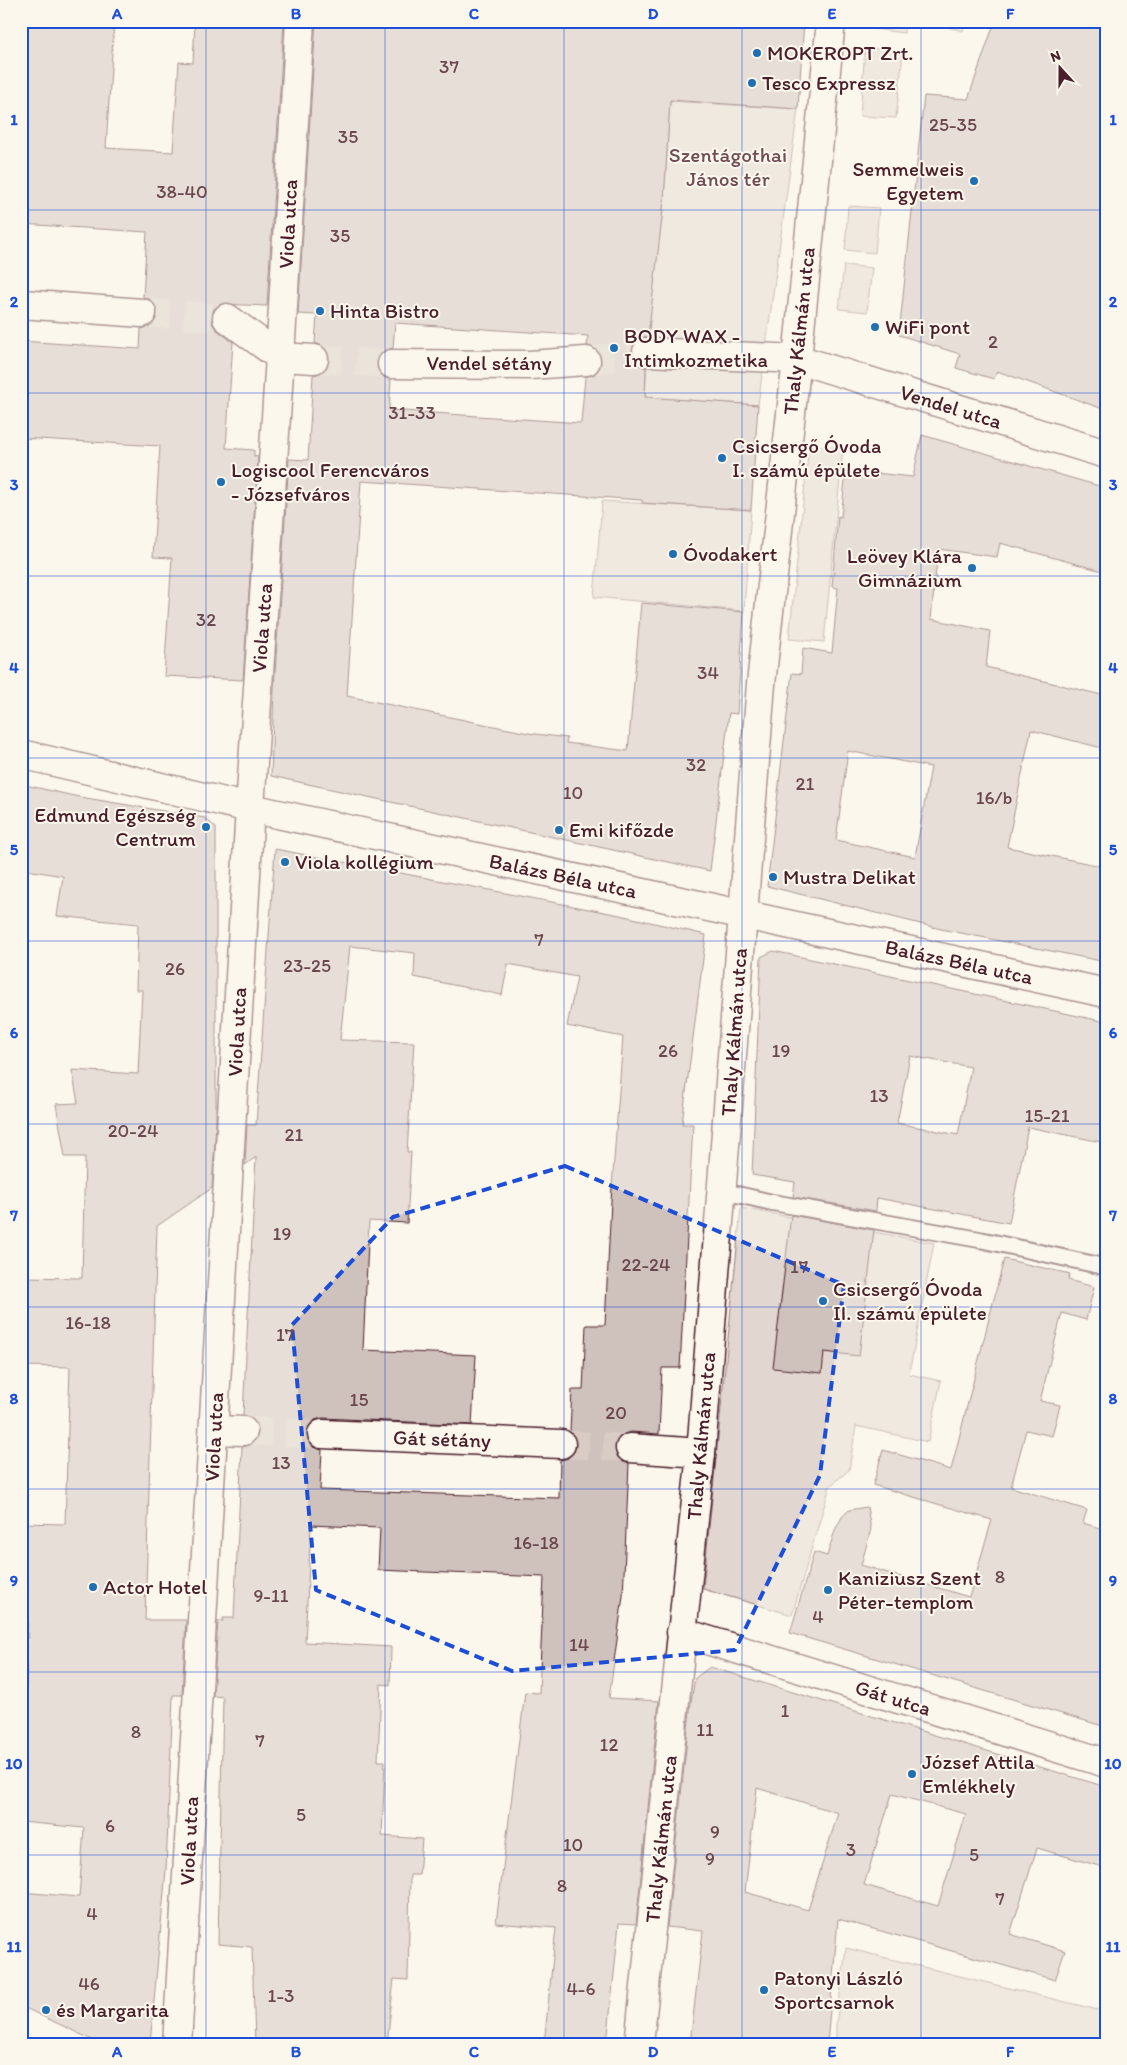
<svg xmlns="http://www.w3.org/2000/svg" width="1127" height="2065" viewBox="0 0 1127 2065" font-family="Itim,sans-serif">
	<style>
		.green { fill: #e2d7d0; stroke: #967b7e }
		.building { fill: #cfc2bc; stroke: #4a1f2b; fill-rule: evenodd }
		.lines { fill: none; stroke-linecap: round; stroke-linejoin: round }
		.street-tunnel { stroke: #d8ccc5; stroke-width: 28; stroke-dasharray: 28 14; stroke-linecap: butt }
		.lane-casing { stroke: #4a1f2b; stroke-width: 19 }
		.street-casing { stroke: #4a1f2b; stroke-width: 31 }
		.lane { stroke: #fbf7ec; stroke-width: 15 }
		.street { stroke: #fbf7ec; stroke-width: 28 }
		.marked { fill: none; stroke: #1d4ed8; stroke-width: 4; stroke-dasharray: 10 6; stroke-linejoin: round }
		.grid { fill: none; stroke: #1d4ed8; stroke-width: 1; stroke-opacity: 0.55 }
		.poi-dot { fill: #1f6fb2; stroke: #fbf7ec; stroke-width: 2 }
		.labels { text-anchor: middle; stroke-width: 4; stroke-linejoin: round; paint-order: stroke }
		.number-label { font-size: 19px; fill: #6b484f }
		.poi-label { font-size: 21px; fill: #4a1f2b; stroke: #fbf7ec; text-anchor: start }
		.park-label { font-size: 21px; fill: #704d54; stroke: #fbf7ec }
		.street-label { font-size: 21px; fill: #4a1f2b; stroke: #fbf7ec }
		.neatline { fill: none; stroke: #1d4ed8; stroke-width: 2 }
		.grid-label { font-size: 16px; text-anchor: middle; font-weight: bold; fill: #1d4ed8 }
	</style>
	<rect width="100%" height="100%" fill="#fbf7ec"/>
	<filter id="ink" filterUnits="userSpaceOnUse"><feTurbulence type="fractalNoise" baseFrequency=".02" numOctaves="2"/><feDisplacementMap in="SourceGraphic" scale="10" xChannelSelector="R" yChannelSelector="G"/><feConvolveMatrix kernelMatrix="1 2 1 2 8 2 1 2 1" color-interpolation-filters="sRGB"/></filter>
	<g filter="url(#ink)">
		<g class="green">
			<path d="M867,21H905L904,33L867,28Z"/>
			<path d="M935,21H966L963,31L935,24Z"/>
			<path d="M865,47L903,53L896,118L860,116Z"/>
			<path d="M670,101L798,109L758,405L645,397L651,301L664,201Z"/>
			<path d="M848,206L879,208L875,253L845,250Z"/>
			<path d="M844,265L872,268L867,312L839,309Z"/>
			<path d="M809,445L843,448L824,642L789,639Z"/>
			<path d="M602,501L751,510L744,611L594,597Z"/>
			<path d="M741,1208L934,1243L909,1374L941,1381L928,1442L856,1426L849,1470L830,1486L792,1615L703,1589Z"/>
			<path d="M846,1948L1106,2012V2044H836V2025Z"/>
		</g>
		<g class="building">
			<path d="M21,21H114L106,148L173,152L179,62L193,63L195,21H284L267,306L221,304L214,309L211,317L213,325L217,330L233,342L226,448L254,450V456L258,457L243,680L164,676L172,558L153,557L160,446L21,438V341L140,349L141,329L148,327L155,322L158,314L156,307L151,300L143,297L147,232L21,224Z"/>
			<path d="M316,21H804L798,109L670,100L664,201L648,336L639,338L634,343L631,351L633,360L639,365L646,368L645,397L758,405L751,510L642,503V500L361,481L347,696L528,733L567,738L566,743L628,751L641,603L744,612L737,714L729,713L710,871L271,776L274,689L289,459L308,460L313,375L321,373L327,368L330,359L328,352L323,346L315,343L317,315L298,314ZM395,323L588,336L587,346L593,347L599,352L602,360L600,367L595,374L585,377L581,423L389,410L391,380L384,377L379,372L376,363L379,356L384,351L393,348Z"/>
			<path d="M995,21H1106V410L997,371L994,379L956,368L960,354L899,335L924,96L968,99Z"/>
			<path d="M922,435L1106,488V572L1000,543L997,557L938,549L931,619L990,631L986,667L1106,696V749L1031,730L1007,847L1106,867V962L941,929L767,886L792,673L801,674L803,648L832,653L838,588L832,587L838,516L841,517L846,470L913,477ZM848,751L931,767L915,857L836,840Z"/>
			<path d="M21,784L74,796L205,818L216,828V1124L212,1188L157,1226L145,1620H186L182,1695H173L166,1870L150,2044H101L21,2006V1892L79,1897L84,1828L21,1822V1746H25L28,1609H21V1523L65,1524L70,1367L21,1366V1277L82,1278L85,1157H65L56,1104L78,1103L72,1070L138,1074L142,990H136L138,924L57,916L63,876L21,869Z"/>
			<path d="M275,849L620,915L706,935L682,1124H693L680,1368H662L659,1434L631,1432L624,1434L617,1439L615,1446L616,1455L622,1461L629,1464L623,1596L609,1698L659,1701L636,1924L619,1923L607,2044H544L556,1928L496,1923L525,1692L539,1693L544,1577L378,1570L380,1528L311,1525L305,1642L391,1647L390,1685L381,1684L378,1761H385L382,1836L422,1839L419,1875H410L408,1980L394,1979L387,2044H255L252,1947L218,1944L223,1697L213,1696L218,1621H223V1618H234L242,1447L251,1445L256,1439L259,1432L257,1423L251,1418L243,1415L256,1157L245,1165L247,1125H256ZM350,946L415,953L414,977L502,995L508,964L577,977L567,1026L623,1037L611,1201L605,1325H586L583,1390H572L570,1431L575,1437L577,1445L574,1452L569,1458L560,1460L559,1498L320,1490L322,1450L313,1447L308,1442L306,1434L309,1426L315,1420L323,1418L472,1425L476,1355L363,1350L369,1221L407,1223L411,1152H407L414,1042L340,1040Z"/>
			<path d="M773,951L1106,1022V1143L1028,1127L1009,1223L877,1198L876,1211L793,1197L795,1182L752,1175L761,957ZM910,1056L971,1067L958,1135L897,1123Z"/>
			<path d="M791,1215L874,1230L859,1356L824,1352L822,1373L773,1368Z"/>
			<path d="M1004,1259L1070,1274L1068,1280L1094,1287L1086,1320L1062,1313L1040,1401L1060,1405L1052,1436L1026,1430L1011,1487L1087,1510L1083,1523L1106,1530V1727L790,1633L814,1552L827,1556L835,1530L842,1517L849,1510L867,1507L871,1529L861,1565L969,1597L992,1520L873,1485L883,1450L951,1470Z"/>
			<path d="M710,1667L1106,1787V1868L1037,1848L1010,1934L1065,1951L1055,1980L838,1919L827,2044H690L703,1931L667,1927L691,1702L695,1678ZM757,1788L838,1813L808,1910L745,1892ZM892,1794L966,1814L938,1906L864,1885Z"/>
		</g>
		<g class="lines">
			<g class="street-tunnel">
				<path d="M142,313L227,318"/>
				<path d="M314,359L392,364"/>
				<path d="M586,361L647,352"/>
				<path d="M243,1431L322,1434"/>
				<path d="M561,1444L630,1448"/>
			</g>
			<defs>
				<path id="lane" d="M722,1191L770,1202L982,1240L1106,1267"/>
				<g id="street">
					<path d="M21,304L142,313"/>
					<path d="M227,318L280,357L314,359"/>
					<path d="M647,352L797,359L1106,454"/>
					<path d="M392,364L530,365L586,361"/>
					<path d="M21,754L250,808L1106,993"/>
					<path d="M214,1430L243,1431"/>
					<path d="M322,1434L561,1444"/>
					<path d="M630,1448L701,1453"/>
					<path d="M681,1632L1106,1763"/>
					<path d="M177,2044L250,808L280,357L300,21"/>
					<path d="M639,2044L701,1453L761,684L797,359L831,21"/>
				</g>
			</defs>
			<use href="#lane" class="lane-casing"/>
			<use href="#street" class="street-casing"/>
			<use href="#lane" class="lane"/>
			<use href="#street" class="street"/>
		</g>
	</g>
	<path d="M0 0H1127V2065H0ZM565,1166L844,1285L820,1475L735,1650L512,1671L316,1590L292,1325L393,1217Z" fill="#fbf7ec" fill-opacity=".55" fill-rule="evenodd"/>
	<path class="marked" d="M565,1166L844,1285L820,1475L735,1650L512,1671L316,1590L292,1325L393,1217Z"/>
	<path class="grid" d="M206,21V2044M385,21V2044M564,21V2044M742,21V2044M921,21V2044M21,210H1106M21,393H1106M21,576H1106M21,758H1106M21,941H1106M21,1124H1106M21,1307H1106M21,1489H1106M21,1672H1106M21,1855H1106"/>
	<g class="poi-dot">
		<circle cx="757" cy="53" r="5"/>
		<circle cx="752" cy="83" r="5"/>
		<circle cx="974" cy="181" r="5"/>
		<circle cx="320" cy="311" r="5"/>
		<circle cx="875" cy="327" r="5"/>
		<circle cx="614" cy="348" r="5"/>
		<circle cx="722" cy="458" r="5"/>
		<circle cx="221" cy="482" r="5"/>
		<circle cx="673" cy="554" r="5"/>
		<circle cx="972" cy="568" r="5"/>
		<circle cx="206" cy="827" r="5"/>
		<circle cx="559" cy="830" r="5"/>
		<circle cx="285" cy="862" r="5"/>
		<circle cx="773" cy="877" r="5"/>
		<circle cx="823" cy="1301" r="5"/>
		<circle cx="93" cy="1587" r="5"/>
		<circle cx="828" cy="1590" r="5"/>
		<circle cx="912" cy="1774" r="5"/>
		<circle cx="764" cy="1990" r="5"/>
		<circle cx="46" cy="2010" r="5"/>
	</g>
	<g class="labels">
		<g class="number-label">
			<text x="449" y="73">37</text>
			<text x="953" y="131">25-35</text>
			<text x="348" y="143">35</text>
			<text x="182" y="198">38-40</text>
			<text x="340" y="242">35</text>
			<text x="993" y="348">2</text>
			<text x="412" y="419">31-33</text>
			<text x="206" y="626">32</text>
			<text x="708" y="679">34</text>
			<text x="696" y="771">32</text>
			<text x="805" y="790">21</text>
			<text x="573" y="799">10</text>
			<text x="994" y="804">16/b</text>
			<text x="539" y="946">7</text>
			<text x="307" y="972">23-25</text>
			<text x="175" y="975">26</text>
			<text x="668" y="1057">26</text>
			<text x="781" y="1057">19</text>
			<text x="879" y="1102">13</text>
			<text x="1047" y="1122">15-21</text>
			<text x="133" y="1137">20-24</text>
			<text x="294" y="1141">21</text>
			<text x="282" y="1240">19</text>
			<text x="646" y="1271">22-24</text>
			<text x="799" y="1273">17</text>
			<text x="88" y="1329">16-18</text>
			<text x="285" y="1341">17</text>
			<text x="359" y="1406">15</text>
			<text x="616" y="1419">20</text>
			<text x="281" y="1469">13</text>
			<text x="536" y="1549">16-18</text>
			<text x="1000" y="1583">8</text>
			<text x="271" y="1602">9-11</text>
			<text x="818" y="1623">4</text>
			<text x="579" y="1651">14</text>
			<text x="785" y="1717">1</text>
			<text x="705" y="1736">11</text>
			<text x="136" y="1738">8</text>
			<text x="260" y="1747">7</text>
			<text x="609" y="1751">12</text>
			<text x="301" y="1821">5</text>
			<text x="110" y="1832">6</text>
			<text x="715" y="1838">9</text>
			<text x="573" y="1851">10</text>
			<text x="851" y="1856">3</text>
			<text x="974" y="1861">5</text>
			<text x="710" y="1865">9</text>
			<text x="562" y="1892">8</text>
			<text x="1000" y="1905">7</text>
			<text x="92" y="1920">4</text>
			<text x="89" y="1990">46</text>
			<text x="581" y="1995">4-6</text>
			<text x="281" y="2002">1-3</text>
		</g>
		<g class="poi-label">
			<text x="767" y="60">MOKEROPT Zrt.</text>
			<text x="762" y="90">Tesco Expressz</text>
			<text x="964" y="176" text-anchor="end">Semmelweis<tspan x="964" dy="24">Egyetem</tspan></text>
			<text x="330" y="318">Hinta Bistro</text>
			<text x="885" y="334">WiFi pont</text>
			<text x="624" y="343">BODY WAX -<tspan x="624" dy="24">Intimkozmetika</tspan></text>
			<text x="732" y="453">Csicsergő Óvoda<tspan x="732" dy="24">I. számú épülete</tspan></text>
			<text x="231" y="477">Logiscool Ferencváros<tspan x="231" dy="24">- Józsefváros</tspan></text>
			<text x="683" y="561">Óvodakert</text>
			<text x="962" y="563" text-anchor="end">Leövey Klára<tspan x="962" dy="24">Gimnázium</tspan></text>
			<text x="196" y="822" text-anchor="end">Edmund Egészség<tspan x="196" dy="24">Centrum</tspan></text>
			<text x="569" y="837">Emi kifőzde</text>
			<text x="295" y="869">Viola kollégium</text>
			<text x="783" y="884">Mustra Delikat</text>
			<text x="833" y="1296">Csicsergő Óvoda<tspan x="833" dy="24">II. számú épülete</tspan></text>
			<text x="838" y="1585">Kaniziusz Szent<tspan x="838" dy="24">Péter-templom</tspan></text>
			<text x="103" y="1594">Actor Hotel</text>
			<text x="922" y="1769">József Attila<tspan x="922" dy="24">Emlékhely</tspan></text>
			<text x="774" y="1985">Patonyi László<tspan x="774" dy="24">Sportcsarnok</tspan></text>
			<text x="56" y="2017">és Margarita</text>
		</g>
		<g class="park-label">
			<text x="728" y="162">Szentágothai<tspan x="728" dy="24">János tér</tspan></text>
		</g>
		<g class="street-label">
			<text transform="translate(288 224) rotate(-87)" y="7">Viola utca</text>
			<text transform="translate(799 331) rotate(-84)" y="7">Thaly Kálmán utca</text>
			<text x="489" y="370">Vendel sétány</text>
			<text transform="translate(951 407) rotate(17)" y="7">Vendel utca</text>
			<text transform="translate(262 628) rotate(-86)" y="7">Viola utca</text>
			<text transform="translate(563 876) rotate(12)" y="7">Balázs Béla utca</text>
			<text transform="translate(959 962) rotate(12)" y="7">Balázs Béla utca</text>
			<text transform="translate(237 1032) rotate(-87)" y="7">Viola utca</text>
			<text transform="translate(734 1032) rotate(-86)" y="7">Thaly Kálmán utca</text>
			<text transform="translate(701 1436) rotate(-85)" y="7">Thaly Kálmán utca</text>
			<text transform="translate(214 1437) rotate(-87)" y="7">Viola utca</text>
			<text transform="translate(442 1439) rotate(2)" y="7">Gát sétány</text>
			<text transform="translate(893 1698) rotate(17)" y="7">Gát utca</text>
			<text transform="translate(661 1839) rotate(-84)" y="7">Thaly Kálmán utca</text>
			<text transform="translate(189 1841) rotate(-87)" y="7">Viola utca</text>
		</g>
	</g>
	<rect width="1127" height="2065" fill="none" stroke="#fbf7ec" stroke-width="55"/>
	<g transform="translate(1060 68) rotate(339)" stroke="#fbf7ec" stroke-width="4" paint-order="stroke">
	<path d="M0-4L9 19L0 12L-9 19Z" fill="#4a1f2b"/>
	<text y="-8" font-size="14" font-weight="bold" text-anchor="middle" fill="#4a1f2b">N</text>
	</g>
	<rect x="28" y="28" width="1072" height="2010" class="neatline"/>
	<g class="grid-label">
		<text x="117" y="19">A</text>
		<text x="296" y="19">B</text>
		<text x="474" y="19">C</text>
		<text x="653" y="19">D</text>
		<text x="832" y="19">E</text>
		<text x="1010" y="19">F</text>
		<text x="14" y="125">1</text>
		<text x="1113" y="125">1</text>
		<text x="14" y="307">2</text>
		<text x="1113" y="307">2</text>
		<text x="14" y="490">3</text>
		<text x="1113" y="490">3</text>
		<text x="14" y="673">4</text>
		<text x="1113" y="673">4</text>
		<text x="14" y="855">5</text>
		<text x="1113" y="855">5</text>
		<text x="14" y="1038">6</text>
		<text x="1113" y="1038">6</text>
		<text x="14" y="1221">7</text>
		<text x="1113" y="1221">7</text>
		<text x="14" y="1404">8</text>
		<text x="1113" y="1404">8</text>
		<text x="14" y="1586">9</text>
		<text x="1113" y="1586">9</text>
		<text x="14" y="1769">10</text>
		<text x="1113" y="1769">10</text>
		<text x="14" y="1952">11</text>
		<text x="1113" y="1952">11</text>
		<text x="117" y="2057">A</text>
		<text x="296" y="2057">B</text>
		<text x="474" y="2057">C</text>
		<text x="653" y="2057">D</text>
		<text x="832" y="2057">E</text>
		<text x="1010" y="2057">F</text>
	</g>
</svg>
